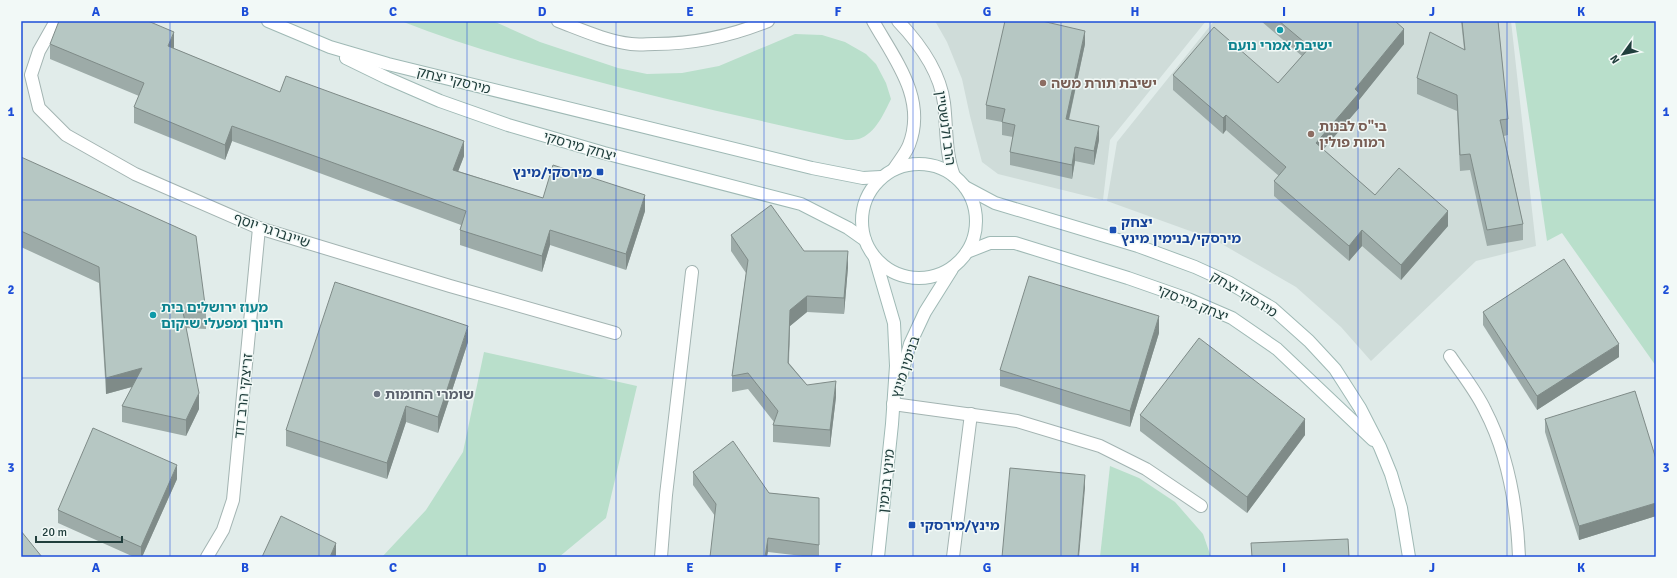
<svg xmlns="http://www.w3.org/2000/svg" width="1677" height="578" viewBox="0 0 1677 578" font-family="Signika,'Noto Sans Hebrew',sans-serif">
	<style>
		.built { fill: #cfdcd9 }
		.green { fill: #b9dfcb }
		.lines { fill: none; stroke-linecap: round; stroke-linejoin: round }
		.lane-casing { stroke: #a3b4b2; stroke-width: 14 }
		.street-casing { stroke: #a3b4b2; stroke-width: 14 }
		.secondary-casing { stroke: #9fb9b5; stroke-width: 14 }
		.lane { stroke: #fff; stroke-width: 12 }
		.street { stroke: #fff; stroke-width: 12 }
		.secondary { stroke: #fff; stroke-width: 12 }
		.wall { fill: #9daba8 }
		.shaded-wall { fill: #7f8b88 }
		.building { fill: #b6c7c3; stroke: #7f8b88 }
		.grid { fill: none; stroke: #1d4ed8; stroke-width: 1; stroke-opacity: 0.55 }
		.culture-dot { fill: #0f9aa8; stroke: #f2f9f7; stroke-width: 1.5 }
		.education-dot { fill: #8d6e63; stroke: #f2f9f7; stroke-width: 1.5 }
		.transit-dot { fill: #1a4fb4; stroke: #f2f9f7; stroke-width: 1.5 }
		.worship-dot { fill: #6b7280; stroke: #f2f9f7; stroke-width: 1.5 }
		.labels { text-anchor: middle; stroke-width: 3; stroke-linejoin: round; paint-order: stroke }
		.culture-label { font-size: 14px; font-weight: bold; fill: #0d838f; stroke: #f2f9f7 }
		.street-label { font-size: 14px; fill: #203e3c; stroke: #f2f9f7 }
		.education-label { font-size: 14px; font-weight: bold; fill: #785e54; stroke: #f2f9f7; text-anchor: start }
		.transit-label { font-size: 14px; font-weight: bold; fill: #164399; stroke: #f2f9f7; text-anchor: start }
		.worship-label { font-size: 14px; font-weight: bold; fill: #5b616d; stroke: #f2f9f7; text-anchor: start }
		.neatline { fill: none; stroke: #1d4ed8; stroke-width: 1.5 }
		.grid-label { font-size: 13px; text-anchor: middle; font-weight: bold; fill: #1d4ed8 }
	</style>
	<rect width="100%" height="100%" fill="#e1ecea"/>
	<g class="built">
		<path d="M935,21H1206L1110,140L1103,200L998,174L982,162L970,116L962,79L947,42Z"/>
		<path d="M1214,21H1511L1536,246L1476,261L1371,361L1341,327L1296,287L1215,240L1107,201L1117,142Z"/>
	</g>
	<g class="green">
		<path d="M401,21H493L540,42L618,68L647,74L682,73L719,66L795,34L822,35L845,42L866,54L876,64L886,83L891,99C884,113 876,133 859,139C855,140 850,140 846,140C753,119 660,99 569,74C512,59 456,43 401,21Z"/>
		<path d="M1515,21H1656V366L1562,233L1547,241Z"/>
		<path d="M484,352L637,386L606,518L559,557H382L426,510L463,452Z"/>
		<path d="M1110,466L1139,478L1175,502L1203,534L1211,557H1100Z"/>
	</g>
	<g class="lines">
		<defs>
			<g id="lane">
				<path d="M893,404L1017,421L1100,446L1146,469L1201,506"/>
				<path d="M661,557L666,495L692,272"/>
				<path d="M953,557L971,414"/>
			</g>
			<g id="street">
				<path d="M56,21L39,51L31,75L39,108L66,135L135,174L259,228L450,286L615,333"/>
				<path d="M558,21C582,30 606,41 631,44C639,45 647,44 655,44C696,44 731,36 768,21"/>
				<path d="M873,21C895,60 927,99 909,145C906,153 899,161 894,169"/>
				<path d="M898,21C919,43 940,72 944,103C947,128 945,152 954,176"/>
				<path d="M1450,356C1462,374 1476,391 1485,410C1508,454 1517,507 1519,557"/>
				<path d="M207,557L223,530L233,500L259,228"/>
			</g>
			<g id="secondary">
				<path d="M268,21L330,47L388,64L812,168L863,178L881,177"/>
				<path d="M346,58L387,78L440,101L508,125L604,153L801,204L848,228L865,240"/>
				<circle cx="919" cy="221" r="57"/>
				<path d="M965,187L995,203L1138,246L1195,267L1228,282L1272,308L1309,341L1335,369L1360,408L1380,447L1391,474L1401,508L1409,557"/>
				<path d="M967,252L990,243H1015L1128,278L1188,299L1232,318L1277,349L1373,440"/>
				<path d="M875,258L894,323L896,366L892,424L878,557"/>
				<path d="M900,380L910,344L925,312L952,269"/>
			</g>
		</defs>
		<use href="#lane" class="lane-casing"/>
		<use href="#street" class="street-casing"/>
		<use href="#secondary" class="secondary-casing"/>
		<use href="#lane" class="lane"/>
		<use href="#street" class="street"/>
		<use href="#secondary" class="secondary"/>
	</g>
	<g class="wall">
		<path d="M1261,21H1395L1404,44L1359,100V108L1323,149L1375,195L1448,226L1401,280L1362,246L1349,261L1274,196V181L1279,176L1226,130L1223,134L1173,90V75L1278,83L1302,56Z"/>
		<path d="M1461,21H1498L1508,119V135L1504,136L1523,224V240L1487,246L1470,170L1460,171L1457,111L1417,94V78L1464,49Z"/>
		<path d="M50,44L174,47L173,48L280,92L464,156L458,171L543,198L645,211L626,270L550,245L542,272L460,245V230L461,225L232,141L225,160L134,123V107L139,96L50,59Z"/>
		<path d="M1085,44L1069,120L1099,140L1094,165L1075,161L1072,179L1010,165V152L1013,137L1002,135V122L986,119V105Z"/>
		<path d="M21,157L206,312V329L186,328L199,409L186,436L122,422V406L132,387L106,394L99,283L21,247Z"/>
		<path d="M731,235L804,251L848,267L844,314L807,312L790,326L789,363L807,385L836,397L830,447L773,442V425L774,422L748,389L732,392V376L746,273L731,251Z"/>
		<path d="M1483,312L1619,357L1537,410L1483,325Z"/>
		<path d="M1159,333L1130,427L1000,386V370Z"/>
		<path d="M468,342L438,433L406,422L387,479L286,446V430Z"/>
		<path d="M1140,415L1305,435L1247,513L1140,431Z"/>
		<path d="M1545,419L1656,459V516L1579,540L1545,432Z"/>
		<path d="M693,472L769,493L819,498V557H811L768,552L715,516L693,485Z"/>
		<path d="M177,479L142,557H134L58,523V510Z"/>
	</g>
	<g class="shaded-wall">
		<path d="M1404,29V44L1359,100V108L1316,158V143L1355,89Z"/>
		<path d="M1085,31V44L1066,132V119Z"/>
		<path d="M174,32V47L168,62V46Z"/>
		<path d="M1226,115V130L1223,134V118Z"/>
		<path d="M232,126V141L225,160V145Z"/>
		<path d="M1099,126V140L1094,165V151Z"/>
		<path d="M464,141V156L453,185V170Z"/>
		<path d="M1075,147V161L1072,179V165Z"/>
		<path d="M645,195V211L626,270V254Z"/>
		<path d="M1448,211V226L1401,280V265Z"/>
		<path d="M550,230V245L542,272V256Z"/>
		<path d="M1362,230V246L1349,261V246Z"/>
		<path d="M848,251V267L844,314V298Z"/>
		<path d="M807,296V312L790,326L788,379L790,310Z"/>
		<path d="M1159,316V333L1130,427V411Z"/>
		<path d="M468,326V342L438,433V417Z"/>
		<path d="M1619,344V357L1537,410V396Z"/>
		<path d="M142,368V384L106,394V378Z"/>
		<path d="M836,381V397L830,447V430Z"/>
		<path d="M199,393V409L186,436V420Z"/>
		<path d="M406,406V422L387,479V463Z"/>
		<path d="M1305,419V435L1247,513V497Z"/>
		<path d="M177,465V479L142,557H141V547Z"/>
		<path d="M1085,475V488L1079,557H1078Z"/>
		<path d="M1656,503V516L1579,540V526Z"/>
		<path d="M768,538V552L767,557H765Z"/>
		<path d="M336,543V557H330Z"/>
	</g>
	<g class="building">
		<path d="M59,21H148L174,32L168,46L280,92L286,76L464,141L453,170L543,198L553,165L645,195L626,254L550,230L542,256L460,230L466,211L232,126L225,145L134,107L144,83L50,44Z"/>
		<path d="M1005,21H1042L1085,31L1066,119L1099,126L1094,151L1075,147L1072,165L1010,152L1015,125L1002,122L1005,109L986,105Z"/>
		<path d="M1279,21H1395L1404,29L1355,89L1359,93L1316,143L1375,195L1399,168L1448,211L1401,265L1362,230L1349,246L1274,181L1286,167L1226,115L1223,118L1173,75L1214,27L1278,83L1310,47Z"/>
		<path d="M1462,21H1498L1508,119L1500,120L1523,224L1487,230L1470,154L1460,155L1457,95L1417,78L1430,32L1465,50Z"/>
		<path d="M21,157L196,236L206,312H183L199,393L186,420L122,406L142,368L106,378L99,267L21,231Z"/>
		<path d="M771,205L804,251H848L844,298L807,296L790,310L788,363L807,385L836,381L830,430L773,425L778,411L748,373L732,376L748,260L731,235Z"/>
		<path d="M1564,259L1619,344L1537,396L1483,312Z"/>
		<path d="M1029,276L1159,316L1130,411L1000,370Z"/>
		<path d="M335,282L468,326L438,417L406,406L387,463L286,430Z"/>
		<path d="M1199,338L1305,419L1247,497L1140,415Z"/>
		<path d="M1635,391L1656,459V503L1579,526L1545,419Z"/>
		<path d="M93,428L177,465L141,547L58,510Z"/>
		<path d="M733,441L769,493L819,498V545L768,538L765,557H710L716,504L693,472Z"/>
		<path d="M1010,468L1085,475L1078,557H1002Z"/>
		<path d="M281,516L336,543L330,557H262Z"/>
		<path d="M21,531L42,557H21Z"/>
		<path d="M1348,539L1349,557H1252L1251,543Z"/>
	</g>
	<path class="grid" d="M170,21V557M319,21V557M467,21V557M616,21V557M764,21V557M913,21V557M1061,21V557M1210,21V557M1358,21V557M1507,21V557M21,200H1656M21,378H1656"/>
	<g class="culture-dot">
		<circle cx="1280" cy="30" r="4"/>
		<circle cx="153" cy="315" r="4"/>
	</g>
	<g class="education-dot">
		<circle cx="1043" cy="83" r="4"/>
		<circle cx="1311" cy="134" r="4"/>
	</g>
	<g class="transit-dot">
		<rect x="596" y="168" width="8" height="8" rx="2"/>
		<rect x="1109" y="226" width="8" height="8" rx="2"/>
		<rect x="908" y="521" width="8" height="8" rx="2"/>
	</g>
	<circle class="worship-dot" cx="377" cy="394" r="4"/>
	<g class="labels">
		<g class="culture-label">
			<text x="1280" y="50">ישיבת אמרי נועם</text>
			<text x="161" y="312" text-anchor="start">מעוז ירושלים בית<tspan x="161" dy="16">חינוך ומפעלי שיקום</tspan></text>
		</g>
		<g class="street-label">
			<text transform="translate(454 80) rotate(14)" y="5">מירסקי יצחק</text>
			<text transform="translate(946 128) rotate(82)" y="5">הרב ולנשטיין</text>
			<text transform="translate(580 146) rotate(16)" y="5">יצחק מירסקי</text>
			<text transform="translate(272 230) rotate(19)" y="5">שיינברגר יוסף</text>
			<text transform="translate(1244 294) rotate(31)" y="5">מירסקי יצחק</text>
			<text transform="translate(1193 303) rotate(22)" y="5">יצחק מירסקי</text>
			<text transform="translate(905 367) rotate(-72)" y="5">בנימין מינץ</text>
			<text transform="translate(243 396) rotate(-84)" y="5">זריצקי הרב דוד</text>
			<text transform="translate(886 481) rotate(-84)" y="5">מינץ בנימין</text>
		</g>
		<g class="education-label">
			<text x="1051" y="88">ישיבת תורת משה</text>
			<text x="1319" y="131">בי"ס לבנות<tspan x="1319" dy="16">רמות פולין</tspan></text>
		</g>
		<g class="transit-label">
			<text x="592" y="177" text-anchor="end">מירסקי/מינץ</text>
			<text x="1121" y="227">יצחק<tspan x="1121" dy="16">מירסקי/בנימין מינץ</tspan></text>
			<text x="920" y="530">מינץ/מירסקי</text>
		</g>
		<g class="worship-label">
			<text x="385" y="399">שומרי החומות</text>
		</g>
	</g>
	<rect width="1677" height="578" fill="none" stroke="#f2f9f7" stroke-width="44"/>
	<g transform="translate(1623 54) rotate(237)" stroke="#f2f9f7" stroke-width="3" paint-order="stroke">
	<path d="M0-3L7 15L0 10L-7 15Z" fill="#203e3c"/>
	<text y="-6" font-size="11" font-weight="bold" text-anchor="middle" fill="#203e3c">N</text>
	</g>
	<path d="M36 536v6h86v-6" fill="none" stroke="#203e3c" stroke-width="2"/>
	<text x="42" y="536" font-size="12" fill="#203e3c" stroke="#f2f9f7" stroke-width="3" paint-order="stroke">20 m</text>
	<rect x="22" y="22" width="1633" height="534" class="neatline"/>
	<g class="grid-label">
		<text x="96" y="16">A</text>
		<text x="245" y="16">B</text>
		<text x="393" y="16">C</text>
		<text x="542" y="16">D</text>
		<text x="690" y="16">E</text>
		<text x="838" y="16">F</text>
		<text x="987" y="16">G</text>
		<text x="1135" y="16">H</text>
		<text x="1284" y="16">I</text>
		<text x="1432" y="16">J</text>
		<text x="1581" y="16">K</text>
		<text x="11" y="116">1</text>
		<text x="1666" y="116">1</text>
		<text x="11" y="294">2</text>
		<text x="1666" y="294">2</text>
		<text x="11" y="472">3</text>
		<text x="1666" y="472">3</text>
		<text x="96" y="572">A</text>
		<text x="245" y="572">B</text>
		<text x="393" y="572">C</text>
		<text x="542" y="572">D</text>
		<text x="690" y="572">E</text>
		<text x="838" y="572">F</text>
		<text x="987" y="572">G</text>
		<text x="1135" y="572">H</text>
		<text x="1284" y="572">I</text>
		<text x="1432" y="572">J</text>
		<text x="1581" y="572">K</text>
	</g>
</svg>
